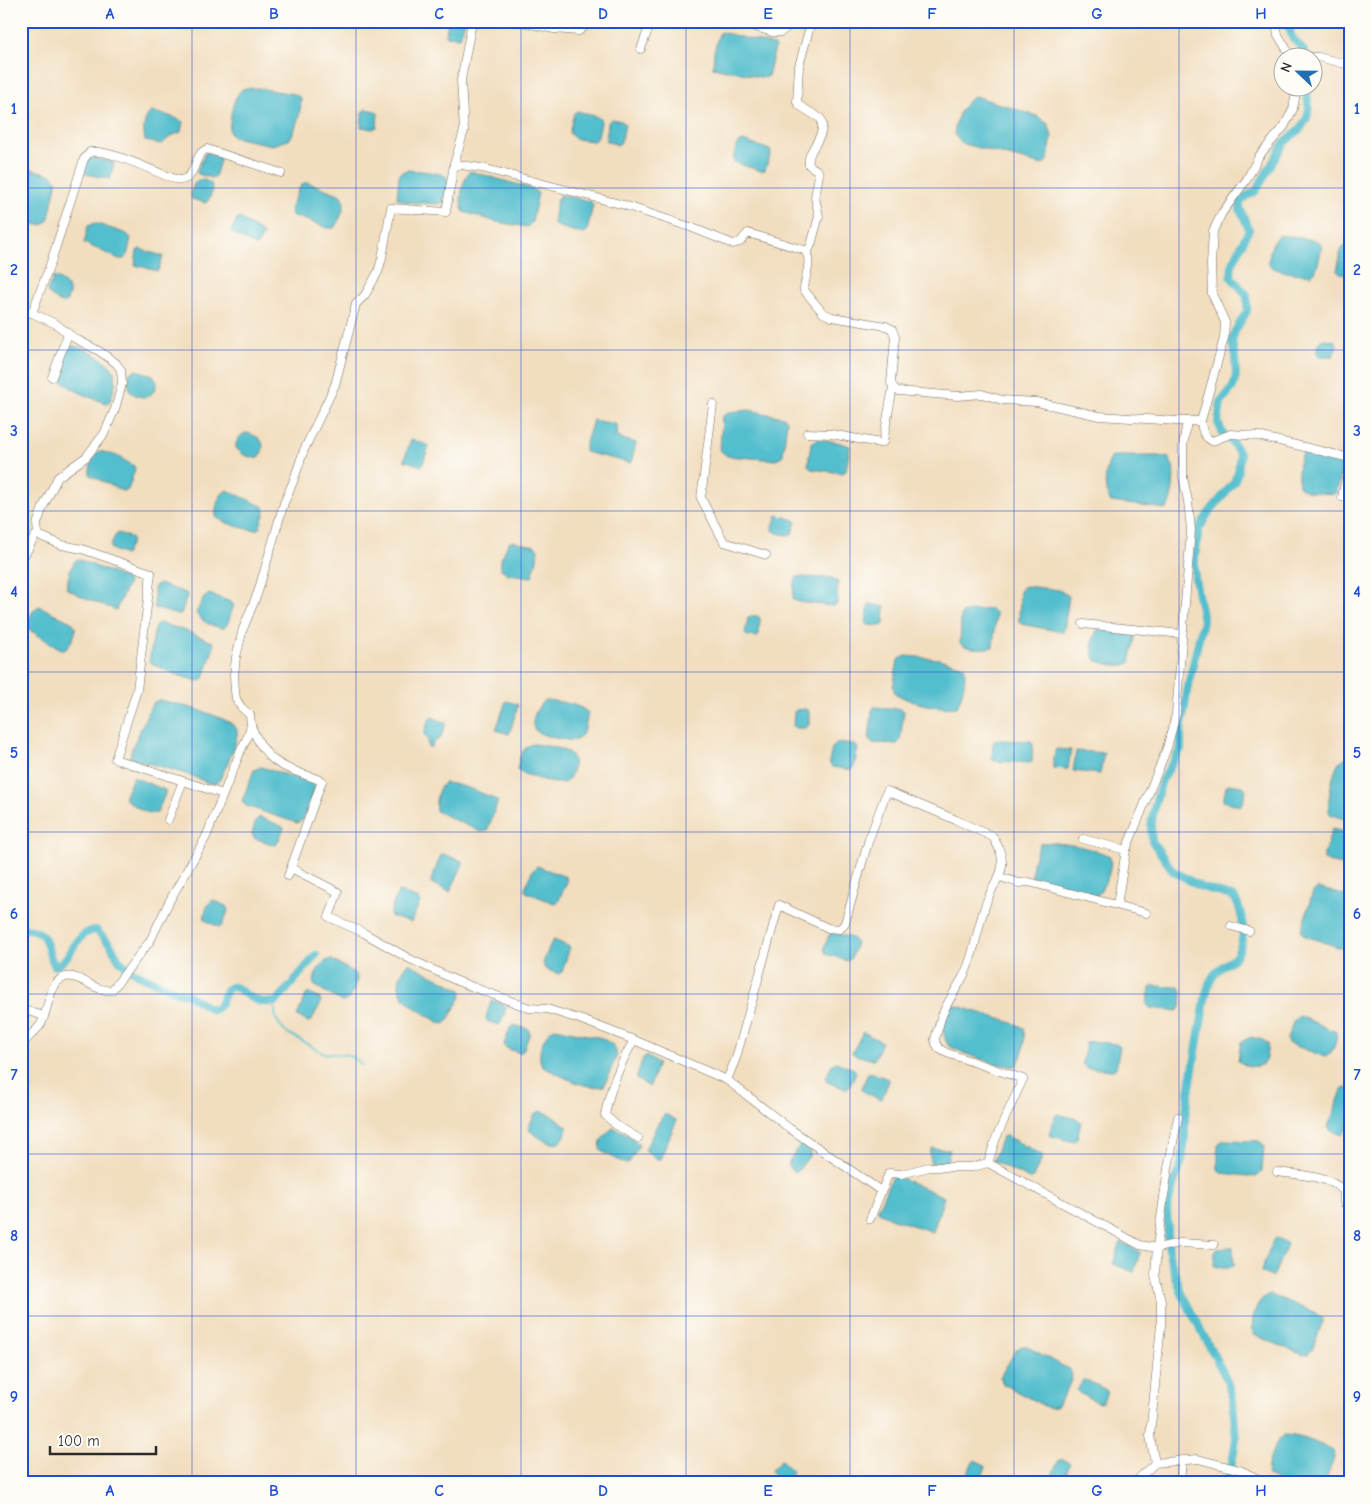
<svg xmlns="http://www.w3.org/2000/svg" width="1371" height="1504" viewBox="0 0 1371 1504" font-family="'Comic Neue',sans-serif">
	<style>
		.water { fill: #52becd; stroke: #3e747c }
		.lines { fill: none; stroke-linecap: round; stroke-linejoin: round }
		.stream { stroke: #52becd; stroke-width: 2 }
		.canal { stroke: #52becd; stroke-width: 8 }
		.minor-casing { stroke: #716a5f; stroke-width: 9 }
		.minor { stroke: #fff; stroke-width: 8 }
		.grid { fill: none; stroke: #1d4ed8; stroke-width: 1; stroke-opacity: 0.55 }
		.neatline { fill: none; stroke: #1d4ed8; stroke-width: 2 }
		.grid-label { font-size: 16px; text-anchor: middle; font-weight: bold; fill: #1d4ed8 }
	</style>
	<rect width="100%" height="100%" fill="#fdfcf7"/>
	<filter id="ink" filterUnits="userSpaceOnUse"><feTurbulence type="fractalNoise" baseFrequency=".02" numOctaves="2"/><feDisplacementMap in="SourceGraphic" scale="10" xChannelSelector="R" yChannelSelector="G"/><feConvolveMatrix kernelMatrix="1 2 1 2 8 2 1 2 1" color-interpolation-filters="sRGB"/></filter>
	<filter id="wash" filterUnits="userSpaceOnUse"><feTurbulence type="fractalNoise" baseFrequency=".0096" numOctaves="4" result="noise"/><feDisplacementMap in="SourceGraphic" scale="20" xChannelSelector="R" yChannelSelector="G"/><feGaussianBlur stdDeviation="1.12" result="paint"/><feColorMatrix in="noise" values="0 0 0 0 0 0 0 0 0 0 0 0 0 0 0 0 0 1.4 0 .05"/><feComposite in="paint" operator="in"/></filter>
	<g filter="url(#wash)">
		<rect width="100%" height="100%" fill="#f2debf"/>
		<g class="water">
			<path d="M448,21H465L460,37L447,36L446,34Z"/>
			<path d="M721,32L773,45L775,48L768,76L765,78L713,67L714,52L719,34Z"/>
			<path d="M258,88L294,94L301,98C301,112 297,128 289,140L272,145L233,137L229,131C231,116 231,101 242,89Z"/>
			<path d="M975,96L1037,116L1048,124L1052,136L1048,160L1042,165L961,143L954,134C956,117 961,105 975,96Z"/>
			<path d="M366,109L376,111L378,113L377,127L373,129L361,127L362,112Z"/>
			<path d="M578,111L600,118L601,123L597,139L593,141L575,139L569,133L574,113Z"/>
			<path d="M151,112C162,114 174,116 183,122L181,132L171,136L162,144L145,141C143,131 143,118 151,112Z"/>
			<path d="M611,119L622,121L625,125L621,142L618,145L606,141L608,123Z"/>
			<path d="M743,141L770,150L771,153L765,170L761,171L734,162C732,156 736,148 739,143Z"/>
			<path d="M206,152L219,157L220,160L215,177L212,178L198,174L197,171L204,155Z"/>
			<path d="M91,157L114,163L110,179L82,173L85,162Z"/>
			<path d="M21,166L52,175L57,180L49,218L45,224L39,225L21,221Z"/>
			<path d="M407,170C415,171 440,171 446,177C450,181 447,187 446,192C445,198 445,202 439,204L407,202L397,198L399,176L402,172Z"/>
			<path d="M470,171L533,189L538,193L532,222L527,227L497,222L464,212C458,202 462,180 470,171Z"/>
			<path d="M198,180H204L211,183C213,189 211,199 206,203L192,199C190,194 193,183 198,180Z"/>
			<path d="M304,183H309L339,194C350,202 340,219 334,228H328L292,215L290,209L300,187Z"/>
			<path d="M561,195L590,201L593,205L587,231L583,234L556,226L553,221L557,200Z"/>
			<path d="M240,218L262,233L263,236L256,246L232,233L231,231L237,219Z"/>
			<path d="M95,223L127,234L131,238L127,256L124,259H119L84,243L88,226Z"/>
			<path d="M1279,235L1314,240L1319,242L1322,246L1318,264L1315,272L1311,275C1302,274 1273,272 1269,264C1267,260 1270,256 1270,252C1272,245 1273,240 1279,235Z"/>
			<path d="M1345,246H1350V275L1341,274L1337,271L1341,250Z"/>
			<path d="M139,249L163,256L158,271L135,265L137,251Z"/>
			<path d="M54,277C68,283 74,290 65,303H61L48,294L47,290Z"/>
			<path d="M1324,339L1336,341L1337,345L1333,356H1319L1317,353C1317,345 1316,342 1324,339Z"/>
			<path d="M68,346C80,344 113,362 115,374C117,382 113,393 110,401L107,403C97,401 61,386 58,376C55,368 64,354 68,346Z"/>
			<path d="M136,370L153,375L157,382C153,398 145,401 130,392L128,381L130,373Z"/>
			<path d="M749,410L783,417L787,420L783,455L776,460L727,456L720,450L722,417L729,412Z"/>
			<path d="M593,420L615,424L617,427L616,437L636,443L631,463L585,452V446Z"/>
			<path d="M246,433C262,436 268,445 258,459L244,455L236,448C235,441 240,435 246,433Z"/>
			<path d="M411,439L429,446L422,466L404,460Z"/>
			<path d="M818,439L837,442L850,446L846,471L842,473L811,469L808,465L811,443Z"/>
			<path d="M100,451L117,456L134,466L135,469L128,490L122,491L90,475C89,466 93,456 100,451Z"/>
			<path d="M1307,452L1331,456L1342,462L1343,466L1337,492L1333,494C1325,493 1308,494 1301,488C1296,484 1298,463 1301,456C1303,453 1304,453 1307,452Z"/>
			<path d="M1114,456H1160L1169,458C1169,460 1172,464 1173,466C1175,475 1173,503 1166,509L1111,502C1102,490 1105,470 1111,457Z"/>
			<path d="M227,490L264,507L265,512L259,529C251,532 223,523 216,517C215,507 218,495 227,490Z"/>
			<path d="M777,515L795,520L796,522L792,534C786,536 776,534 772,529Z"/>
			<path d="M118,533L131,538L132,541L125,555L111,549C110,544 114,536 118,533Z"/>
			<path d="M512,541L535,546L538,549L537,559L532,577L508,574L501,569V559L509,542Z"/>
			<path d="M78,559L126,579L128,583L116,610L85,598L66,588L70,571L75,561Z"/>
			<path d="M797,577L832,578L838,582L837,604L833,606L798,602L793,599L794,584Z"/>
			<path d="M159,584L186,593L187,596L181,614L178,615L154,608V589L156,585Z"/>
			<path d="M1026,586L1059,590L1069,596L1064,630L1062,632L1021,624L1019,622L1020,592L1022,587Z"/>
			<path d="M209,594L231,602L234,605L227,625L224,628C214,627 201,622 196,613L204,598Z"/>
			<path d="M869,604L885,607L884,624L882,626L868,625L866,623Z"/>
			<path d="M39,606L73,623C79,631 72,640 67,648L64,650L59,648L28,629C28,620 31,610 39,606Z"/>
			<path d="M990,609L996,613L993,647C984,649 966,650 960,643L961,615L963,612Z"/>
			<path d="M750,616H758L760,618L759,634L757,637L747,636L745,633L748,618Z"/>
			<path d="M158,623L181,629L213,642L214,646L204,678L200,681C182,678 165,670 149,662L155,627Z"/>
			<path d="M1098,629L1128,631L1133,634L1135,638L1130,663C1123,668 1104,664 1096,660C1090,651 1092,637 1098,629Z"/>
			<path d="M906,656L939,659L964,666C967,678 962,696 957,707C940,709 908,703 895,693L893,687L898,660Z"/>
			<path d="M159,700C173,703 234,717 237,730C239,742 224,770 219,781L215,784L209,783L186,774L133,759L130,757L131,751L150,708L154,702Z"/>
			<path d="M545,700C556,701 581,704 588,713C586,721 585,734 578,739C572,743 542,736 536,731C528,723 538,705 545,700Z"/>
			<path d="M506,701L517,704L518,706L509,734L496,730Z"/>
			<path d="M874,707L901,709L904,711L900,741L897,744L873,743L869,740L872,711Z"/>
			<path d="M806,709L809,711V725L806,728H796L793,726L794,712L796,710Z"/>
			<path d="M432,717L446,723L441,738L435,741L431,747H428V740L424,734L429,720Z"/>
			<path d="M995,740L1031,741L1033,744L1032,761L1030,763L994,761L992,759L993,744Z"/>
			<path d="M836,743L855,745L858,748L854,767L851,770L832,767L829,762L832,748Z"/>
			<path d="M533,744C542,745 564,748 570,754C577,760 572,782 562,783C549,784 533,776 521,773L517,770C519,760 522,746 533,744Z"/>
			<path d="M1056,749L1071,750L1068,769L1053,768V760Z"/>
			<path d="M1076,751L1104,753L1100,774L1073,771Z"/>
			<path d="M1350,757V821L1330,814C1326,805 1333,765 1342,760C1344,758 1347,758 1350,757Z"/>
			<path d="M261,767L310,782L314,785V790L303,820L297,823L246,806L242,801L254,770Z"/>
			<path d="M133,777L165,790V794L157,813C147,816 132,804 124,798Z"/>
			<path d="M444,783C458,783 486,794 498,801L487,831L481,832L436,811C435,802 437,788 444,783Z"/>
			<path d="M1228,784L1243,786L1246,789L1243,803L1241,806L1223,801L1226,787Z"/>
			<path d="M259,817L281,826L284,828L278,842L275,845L254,838L252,834L256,820Z"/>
			<path d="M1332,829L1350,833V867L1328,862L1324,859V854Z"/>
			<path d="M1041,843C1060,841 1093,848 1110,856C1113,872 1105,883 1097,896L1034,881L1032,878C1031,868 1035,852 1041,843Z"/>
			<path d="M443,854L462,861L463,864L450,892L431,883V881L441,855Z"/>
			<path d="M537,866L566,877L567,882L558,902L554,903L526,892L525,888L532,871Z"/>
			<path d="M1318,888L1350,897V951L1305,936L1301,931L1313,892Z"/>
			<path d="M399,892L419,899L420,902L411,922L392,917L390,914L396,896Z"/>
			<path d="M213,900L228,907V911L222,926L219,927L205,920C203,913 208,903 213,900Z"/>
			<path d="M834,933L852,938L856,943L851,958L847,961L826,954L824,949L829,935Z"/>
			<path d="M554,940L570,947L562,972L559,974L545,969L543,963L551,943Z"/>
			<path d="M328,960H332L356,974C360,983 352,992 348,1000L342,1002L314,985C313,976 320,964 328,960Z"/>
			<path d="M408,964H410L460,989L462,992L461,997L446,1023L443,1024L438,1022C416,1008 383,994 408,964Z"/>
			<path d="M1153,986L1179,987L1182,991L1181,1007L1177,1011L1150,1008L1147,1005L1150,988Z"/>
			<path d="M309,993L320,999L321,1003L311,1021L308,1022L297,1016L306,995Z"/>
			<path d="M493,1001L504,1004L506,1008L501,1023L498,1025L487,1021L486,1017L491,1002Z"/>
			<path d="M955,1005L1016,1024L1024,1028C1025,1040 1024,1057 1016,1066C1002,1068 960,1053 948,1045C940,1031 944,1019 951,1006Z"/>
			<path d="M1300,1016L1336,1032C1338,1040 1333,1054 1325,1057L1288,1043L1287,1039L1294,1020Z"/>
			<path d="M514,1025L528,1029L530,1033L523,1051L520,1053L506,1048L504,1045L510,1028Z"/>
			<path d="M555,1028L602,1038L614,1046L617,1055L604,1086C584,1090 561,1075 543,1067C535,1056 543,1033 555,1028Z"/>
			<path d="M863,1032L882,1042L874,1060L858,1056L852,1053Z"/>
			<path d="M1251,1037L1263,1040L1268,1044C1267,1049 1267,1056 1265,1061C1260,1070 1244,1066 1238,1061L1241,1042Z"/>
			<path d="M1091,1041L1116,1044L1120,1047L1116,1068L1113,1070L1086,1068L1082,1064L1086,1043Z"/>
			<path d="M646,1056L658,1063L650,1086H648L636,1079L643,1058Z"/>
			<path d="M836,1062L854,1069L856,1072L849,1088L846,1089L827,1082L826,1078L832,1064Z"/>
			<path d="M870,1072L888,1079L889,1081L882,1098L879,1099L861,1090L868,1073Z"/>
			<path d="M1345,1088L1350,1089C1350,1103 1354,1125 1342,1135L1330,1130L1328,1127L1342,1090Z"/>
			<path d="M541,1111L547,1113L567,1126C567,1131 566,1133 564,1137C557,1152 539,1137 530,1131L529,1126L535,1114Z"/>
			<path d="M1057,1114L1078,1119L1081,1122L1077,1139L1074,1142L1051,1136L1049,1134L1055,1116Z"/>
			<path d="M664,1115H667L676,1120V1122L660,1159H657L645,1150L657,1125Z"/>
			<path d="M613,1128C622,1130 634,1138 639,1145L629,1163L626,1164L601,1151C597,1143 606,1133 613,1128Z"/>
			<path d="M1006,1136L1041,1154L1043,1157L1032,1179H1029L993,1161L1002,1137Z"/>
			<path d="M1224,1140L1259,1141L1264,1145L1262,1172L1257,1177L1222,1173L1218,1169V1144Z"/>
			<path d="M800,1145L810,1151V1155L797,1172L793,1171L788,1165L789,1161Z"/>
			<path d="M932,1148L950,1150L946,1163H930V1152Z"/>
			<path d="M894,1175L944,1197L933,1232L890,1218L877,1211L892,1176Z"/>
			<path d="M1275,1238L1285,1242L1287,1244L1274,1275L1272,1277L1262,1273L1261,1271L1273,1240Z"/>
			<path d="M1121,1242L1140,1252L1134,1272L1113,1264Z"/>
			<path d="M1230,1247L1233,1248L1234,1265L1231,1267H1217L1214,1266L1215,1251L1216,1248Z"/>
			<path d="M1271,1295L1316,1313L1322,1319V1324L1312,1350L1308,1354L1303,1355L1254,1335C1249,1323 1256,1296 1271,1295Z"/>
			<path d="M1022,1346H1026L1070,1370C1076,1380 1062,1396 1057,1406L1051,1408L1046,1407L1003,1384L1000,1377L1016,1350Z"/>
			<path d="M1084,1379L1106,1390L1107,1392L1103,1402L1100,1403L1079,1393L1077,1390L1082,1381Z"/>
			<path d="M1283,1435C1300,1435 1318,1443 1333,1451L1334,1458L1325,1483C1308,1483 1283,1487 1268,1476C1265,1466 1275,1441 1283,1435Z"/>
			<path d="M781,1460L791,1469L792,1472L785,1481H781L771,1472L772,1469Z"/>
			<path d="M975,1460L985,1465L986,1468L978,1483H964L972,1463Z"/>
			<path d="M1059,1460H1063L1070,1463L1064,1479L1071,1483H1048Z"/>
		</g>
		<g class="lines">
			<path class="stream" d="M274,1002L276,1019L284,1031L323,1053L347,1055L356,1059L362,1065"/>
			<g class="canal">
				<path d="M1287,21L1292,37L1304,51V58"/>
				<path d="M21,929C52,928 44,949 55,966C73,959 74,932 96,930L110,944L120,961L135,973L177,992L187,994L212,1010C225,1008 220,991 231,987C239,984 254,1009 277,1001L316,955"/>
				<path d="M1226,1483L1230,1475L1236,1439L1233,1401L1227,1380L1181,1292L1169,1255L1167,1209L1174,1182L1181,1165L1185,1140V1116L1205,999C1208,985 1211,975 1223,966C1227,963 1233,960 1236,956C1247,938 1244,914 1234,897L1201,887L1173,871L1152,841L1151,826L1155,804L1162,780L1181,749V733L1188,686L1203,621L1195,578V557L1199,529L1208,514L1234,482L1238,472L1240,454L1232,442L1225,437L1218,423L1221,402L1233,387L1236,376L1235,357L1232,342L1235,331L1247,311V295L1231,277L1232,265L1249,229L1240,209V203L1245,197L1256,191L1284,143L1301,128L1307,118L1309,108L1306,88"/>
			</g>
		</g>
	</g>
	<g filter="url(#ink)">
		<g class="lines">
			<defs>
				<g id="minor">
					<path d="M517,21L554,29L579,31L591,21"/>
					<path d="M736,21L772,32H781L794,22L810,26L799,66L797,102L800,106L821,119C827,139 806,148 809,165L818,171L819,175L815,197L819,216L811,245L807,253"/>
					<path d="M1276,21L1278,35L1292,58"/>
					<path d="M641,49L651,21"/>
					<path d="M1292,56L1318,57L1350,65"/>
					<path d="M1297,88L1293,109L1284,127L1259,156L1247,179L1222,213L1213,231L1211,264L1212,294L1225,322L1224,338L1201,421C1202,431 1203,436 1212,441L1231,434L1258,436L1350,458"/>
					<path d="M454,164L464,131L461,80L471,27L477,21"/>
					<path d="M21,308L56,324L74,338L99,351L116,363L121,370L122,384L115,409L104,434L86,457L58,477L43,507L37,524L38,535"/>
					<path d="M32,313L50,265L84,159L90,152C113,149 156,174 179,180C198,180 192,154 207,149L281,173"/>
					<path d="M52,377L68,334"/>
					<path d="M713,404L701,498L724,542L766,555"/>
					<path d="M807,433L831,434L880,443L883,442L893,387"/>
					<path d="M1342,497L1350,460"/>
					<path d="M21,558L24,556L35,536L38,535L62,545L82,549L151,573L137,690L115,759L183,781"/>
					<path d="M1083,624L1182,634"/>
					<path d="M251,726C268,767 283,766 322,781L288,876"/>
					<path d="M168,820L183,781L223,794"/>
					<path d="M1083,839L1126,850L1167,748L1176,714L1191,530L1188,501L1183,477V446L1187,421"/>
					<path d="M291,868L338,892L329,917L364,933L408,958L457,981L529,1008L547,1009L582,1020L634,1040L727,1080L789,1128L881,1191"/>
					<path d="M1000,877L1019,883L1029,882L1146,913"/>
					<path d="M1117,905L1126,850"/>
					<path d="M1231,926L1249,931"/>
					<path d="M21,1009L44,1016"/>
					<path d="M634,1040C620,1064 610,1087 605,1115L616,1125L638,1138"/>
					<path d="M21,1047C26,1037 35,1033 41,1024C49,1010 49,972 73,977C87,980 97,992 112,990L150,941L170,900L206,837L241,750L247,738L251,725L250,715L241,707L236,699L235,691L234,675L236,657L243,629L258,592L284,503L293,482L304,450L335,385L356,304L365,295L378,272L382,258L391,208L446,212L454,164L482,168L624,205L690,227L733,244L740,242L748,233L804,250C814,259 804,278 804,290L823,313L832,317L886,326L892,329L895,337L891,383L893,387L898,391L958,396L982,394L1002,400L1037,402L1099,416L1177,421H1201"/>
					<path d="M727,1080L736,1058L779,905L828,928L840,929L845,923L869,839L887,791L956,820L993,837C998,846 1003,855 1002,866C1001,877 994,884 990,894C977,920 977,951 963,977C953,995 942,1009 938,1029C937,1032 935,1037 935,1040C936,1047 942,1051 947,1053L1023,1079L996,1138L988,1163L1140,1245L1157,1248L1180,1243L1214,1245"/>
					<path d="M1277,1172C1299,1175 1328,1175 1344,1191V1203L1350,1205"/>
					<path d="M870,1219L889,1173L901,1174L929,1167H972L988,1163"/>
					<path d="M1155,1463L1150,1436L1161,1325V1301L1155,1275L1157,1246L1168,1168L1178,1117"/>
					<path d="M1134,1483L1155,1463L1198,1459L1240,1470L1267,1483"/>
					<path d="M1180,1483L1182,1460"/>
				</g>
			</defs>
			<use href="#minor" class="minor-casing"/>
			<use href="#minor" class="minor"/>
		</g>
	</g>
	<path class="grid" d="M192,21V1483M356,21V1483M521,21V1483M686,21V1483M850,21V1483M1014,21V1483M1179,21V1483M21,188H1350M21,350H1350M21,511H1350M21,672H1350M21,832H1350M21,994H1350M21,1154H1350M21,1316H1350"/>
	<rect width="1371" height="1504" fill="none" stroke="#fdfcf7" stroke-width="55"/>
	<g transform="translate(1298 72) rotate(292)"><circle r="24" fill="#fdfcf7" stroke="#a9a8a5"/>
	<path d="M0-4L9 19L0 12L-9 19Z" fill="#1f6fb2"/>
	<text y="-8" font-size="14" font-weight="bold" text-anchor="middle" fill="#2b2b2b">N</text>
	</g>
	<path d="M50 1446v8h106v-8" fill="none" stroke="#2b2b2b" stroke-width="2.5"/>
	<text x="58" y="1446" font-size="15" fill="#2b2b2b" stroke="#fdfcf7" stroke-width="4" paint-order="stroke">100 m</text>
	<rect x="28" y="28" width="1316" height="1448" class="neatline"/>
	<g class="grid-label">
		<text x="110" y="19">A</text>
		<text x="274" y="19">B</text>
		<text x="439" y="19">C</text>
		<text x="603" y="19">D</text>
		<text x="768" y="19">E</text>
		<text x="932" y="19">F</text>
		<text x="1097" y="19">G</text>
		<text x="1261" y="19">H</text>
		<text x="14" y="114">1</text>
		<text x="1357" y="114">1</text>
		<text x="14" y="275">2</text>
		<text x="1357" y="275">2</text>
		<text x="14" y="436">3</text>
		<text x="1357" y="436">3</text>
		<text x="14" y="597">4</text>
		<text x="1357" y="597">4</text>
		<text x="14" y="758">5</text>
		<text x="1357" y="758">5</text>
		<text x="14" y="919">6</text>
		<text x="1357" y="919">6</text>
		<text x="14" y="1080">7</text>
		<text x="1357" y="1080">7</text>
		<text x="14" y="1241">8</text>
		<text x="1357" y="1241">8</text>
		<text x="14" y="1402">9</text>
		<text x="1357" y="1402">9</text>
		<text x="110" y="1496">A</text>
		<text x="274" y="1496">B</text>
		<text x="439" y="1496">C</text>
		<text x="603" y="1496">D</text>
		<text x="768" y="1496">E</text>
		<text x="932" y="1496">F</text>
		<text x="1097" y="1496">G</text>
		<text x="1261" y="1496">H</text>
	</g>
</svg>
